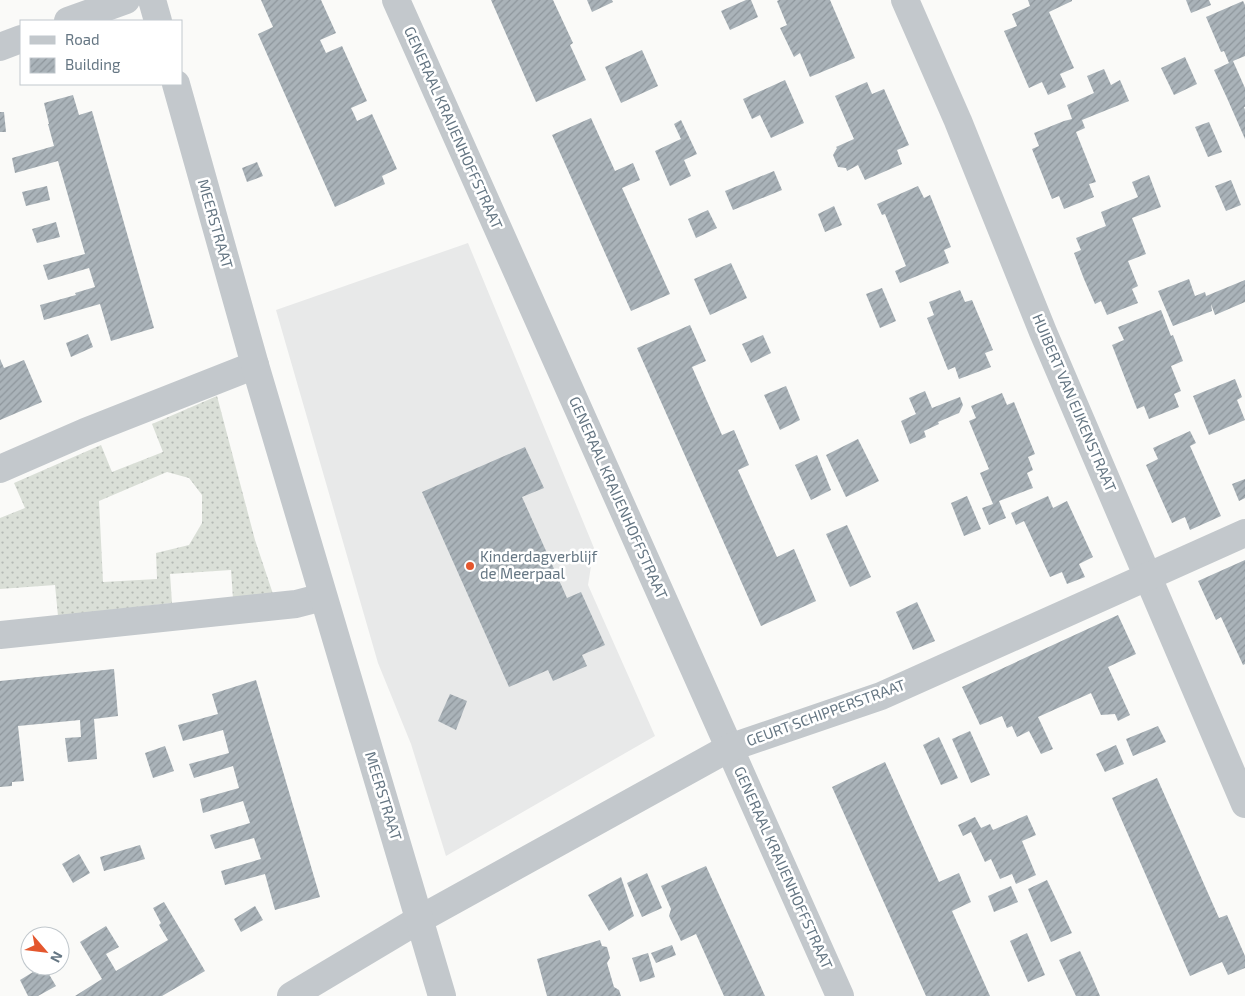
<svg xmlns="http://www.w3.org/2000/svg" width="1245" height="996" viewBox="0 0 1245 996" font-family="'Exo 2',sans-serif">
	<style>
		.built { fill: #e8e9e9 }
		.grass { fill: url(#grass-dots); fill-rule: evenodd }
		.building { fill: url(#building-hatch) }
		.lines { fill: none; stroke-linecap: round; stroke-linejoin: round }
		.minor { stroke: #c3c8cc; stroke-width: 28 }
		.tertiary { stroke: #c3c8cc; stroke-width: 28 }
		.poi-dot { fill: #e4572e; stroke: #fff; stroke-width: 2 }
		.labels { text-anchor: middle; stroke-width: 5; stroke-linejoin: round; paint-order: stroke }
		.street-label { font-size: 15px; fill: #657683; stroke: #fff }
		.poi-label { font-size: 15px; fill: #657683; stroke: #fff; text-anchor: start }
	</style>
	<defs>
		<pattern id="grass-dots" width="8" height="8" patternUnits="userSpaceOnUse" patternTransform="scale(1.25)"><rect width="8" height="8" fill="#dadfd7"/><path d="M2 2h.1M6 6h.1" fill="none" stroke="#b4b9b4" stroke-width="1.8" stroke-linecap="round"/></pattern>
		<pattern id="building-hatch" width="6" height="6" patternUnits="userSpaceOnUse" patternTransform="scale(1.25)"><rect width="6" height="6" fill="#aab3b9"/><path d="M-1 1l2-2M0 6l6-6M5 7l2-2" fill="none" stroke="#8e969c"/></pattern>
	</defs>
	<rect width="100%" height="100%" fill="#fafaf8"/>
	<path class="built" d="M468,243L594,548L588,585L655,736L446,856L411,744L378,663L276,310Z"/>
	<path class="grass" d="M217,396L255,540L273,594L233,599L231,570L170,574L172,603L58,616L55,585L0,589V518L25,508L14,483L101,445L112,472L163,452L152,424ZM167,472L189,478L202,495V523L189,545L156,553L157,579L103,582L99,501Z"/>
	<g class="building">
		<path d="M261,0H321L336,33L320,40L326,53L342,46L367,101L351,108L354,114L357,121L372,114L397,169L382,176L385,184L335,207L258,34L273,27Z"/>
		<path d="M491,0H553L573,43L570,45L586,80L536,102Z"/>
		<path d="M587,0H612L613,2L592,12Z"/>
		<path d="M746,0H751L758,17L730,30L721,11Z"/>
		<path d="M779,0H830L855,58L810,77L800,53L794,57L780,28L787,25L777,1Z"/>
		<path d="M1028,0H1072V1L1049,12L1074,68L1060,74L1066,87L1048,95L1042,82L1029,88L1004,31L1017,26L1012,14L1030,6Z"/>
		<path d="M1186,0H1209L1211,5L1191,13Z"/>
		<path d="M1243,1L1245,5V56L1233,61L1245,88V107H1244L1245,110V139L1227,98L1214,70L1229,63L1224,51L1221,52L1206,17Z"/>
		<path d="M642,50L658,86L621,103L605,67Z"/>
		<path d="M1185,57L1197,84L1174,95L1161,68Z"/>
		<path d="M1104,69L1111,85L1120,80L1129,101L1082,120L1085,128L1076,132L1096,182L1089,184L1094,197L1064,209L1059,196L1052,199L1032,149L1039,146L1034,133L1064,121L1072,119L1067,105L1094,93L1087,76Z"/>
		<path d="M785,80L804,123L771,138L760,115L752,119L743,99Z"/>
		<path d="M867,82L872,94L884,89L909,145L897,150L902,164L865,180L858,165L847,171L846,168L838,167L833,155L837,148L836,147L854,139L835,96Z"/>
		<path d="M73,95L79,115L92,111L154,328L111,341L100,304L44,320L40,305L76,295L75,293L95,287L89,268L48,280L43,265L85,254L58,161L15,173L12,158L54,146L48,124H49L44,103Z"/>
		<path d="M0,112H4L6,132H0Z"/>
		<path d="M591,118L615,171L633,163L640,180L622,188L670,294L631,311L552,135Z"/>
		<path d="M681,120L697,154L684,160L691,176L670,186L655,151L681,139L674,124Z"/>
		<path d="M1209,122L1222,152L1208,157L1195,127Z"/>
		<path d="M257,162L263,176L247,182L242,168Z"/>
		<path d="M774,171L782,190L733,210L725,191Z"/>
		<path d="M1149,175L1161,207L1132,218L1146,254L1128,261L1138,286L1132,289L1138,303L1107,315L1101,301L1095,304L1084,279L1074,253L1081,250L1076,238L1106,226L1101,212L1138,197L1132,182Z"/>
		<path d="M1231,180L1241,205L1226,211L1215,186Z"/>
		<path d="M47,186L50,200L26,206L22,192Z"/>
		<path d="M918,186L924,198L930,195L951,247L944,250L949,263L900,283L895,271L906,266L885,214L882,215L877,204Z"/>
		<path d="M834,206L842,225L825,232L818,214Z"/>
		<path d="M708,210L717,228L696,238L688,219Z"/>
		<path d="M56,222L60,237L37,243L32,229Z"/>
		<path d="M731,263L747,298L710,315L694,279Z"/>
		<path d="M1189,279L1195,296L1205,292L1206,296L1245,280V302L1215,315L1211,304L1212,311L1173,326L1158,291Z"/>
		<path d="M882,288L896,321L880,328L866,294Z"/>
		<path d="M960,290L965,302L972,300L993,350L985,353L991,367L959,379L955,367L948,370L927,318L934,315L929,302Z"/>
		<path d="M1161,310L1171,336L1173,335L1183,361L1171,366L1181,391L1174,394L1179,407L1149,419L1144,406L1137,409L1112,345L1124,340L1118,327Z"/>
		<path d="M690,325L706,361L692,367L722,435L734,430L749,465L738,470L777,557L794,549L816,601L761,626L637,348Z"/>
		<path d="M88,334L93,347L71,357L66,343Z"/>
		<path d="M763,335L771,353L751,363L742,344Z"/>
		<path d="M0,359L4,368L24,360L42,402L0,420Z"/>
		<path d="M1235,379L1242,397L1237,400L1245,420L1209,435L1193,396Z"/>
		<path d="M786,386L800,420L780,430L764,395Z"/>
		<path d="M925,391L932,408L960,397L963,405L959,413L938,422L939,424L924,431L926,437L910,444L901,421L916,414L909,398Z"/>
		<path d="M1002,393L1007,405L1014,402L1035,454L1028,457L1033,470L1027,473L1033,488L999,501L1006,518L989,525L982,508L993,504L980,473L989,469L969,421L976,418L971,406Z"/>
		<path d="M1190,431L1196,443L1190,446L1221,516L1190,530L1185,517L1172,523L1146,465L1158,459L1153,448Z"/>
		<path d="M858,439L879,481L846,497L826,455Z"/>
		<path d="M525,447L544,488L522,497L567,598L581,592L605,645L582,655L587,666L553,681L548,670L509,687L422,492Z"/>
		<path d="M817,455L831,490L811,500L795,465Z"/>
		<path d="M1245,479V498L1239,501L1232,484Z"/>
		<path d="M967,496L981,529L964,536L951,503Z"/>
		<path d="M1048,496L1053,508L1067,501L1093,557L1079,564L1085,577L1067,584L1062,572L1050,577L1024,521L1016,525L1011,513Z"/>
		<path d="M847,525L871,577L850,587L826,534Z"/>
		<path d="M1245,560V664L1243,665L1221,617L1216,620L1198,581Z"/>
		<path d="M917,602L935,641L913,650L896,612Z"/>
		<path d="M1118,615L1136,654L1108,667L1130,715L1118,721L1115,714L1101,715L1091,693L1038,717L1053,749L1041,754L1029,731L1017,737L1012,726L1007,728L1002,716L980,725L962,687Z"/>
		<path d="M114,669L118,716L94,719L97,759L68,762L65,738L81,737L80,720L18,726L24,781L12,782V786L0,787V681Z"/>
		<path d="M256,680L320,897L275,910L265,874L225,885L221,871L261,859L254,838L215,849L210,835L250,823L243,801L203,813L200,799L239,788L233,766L194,778L189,764L229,753L223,730L183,741L178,725L218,714L212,694Z"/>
		<path d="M450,694L467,701L456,730L438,721Z"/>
		<path d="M1158,726L1166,742L1133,756L1126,739Z"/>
		<path d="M970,731L990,775L971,783L952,739Z"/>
		<path d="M939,737L958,778L941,785L923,745Z"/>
		<path d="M1116,745L1124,764L1105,772L1096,754Z"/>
		<path d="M165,746L174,771L153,778L145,753Z"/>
		<path d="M885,762L939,882L959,873L971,902L952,911L990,996H926L872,876L832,787Z"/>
		<path d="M1157,778L1219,918L1227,915L1245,956V968L1228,975L1222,962L1190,976L1112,798Z"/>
		<path d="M1027,815L1036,835L1022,841L1036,875L1016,884L1012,874L1000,879L991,859L985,862L971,832L963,836L958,825L975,817L981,828L990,824L993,830Z"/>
		<path d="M140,845L145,859L104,871L100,857Z"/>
		<path d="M79,854L90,873L73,883L62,864Z"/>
		<path d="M706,866L730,919L765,996H724L696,934L681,941L669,916L671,909L661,886Z"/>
		<path d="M647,873L662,908L642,917L627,883Z"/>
		<path d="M621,877L634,916L609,931L588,895Z"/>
		<path d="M1047,880L1072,933L1051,942L1028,889Z"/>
		<path d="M1011,886L1018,902L994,912L988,896Z"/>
		<path d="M164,902L205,971L162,996H75L102,979L80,942L106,926L119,947L106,954L116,971L168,940L159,925L161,923L153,908Z"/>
		<path d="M255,906L263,920L241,932L234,919Z"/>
		<path d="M1027,933L1045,975L1028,982L1010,941Z"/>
		<path d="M600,940L602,946L607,947L610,958L607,963L614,987L619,990L621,996H547L537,959Z"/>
		<path d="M672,945L676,955L656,963L651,953Z"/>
		<path d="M1080,951L1092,977L1100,996H1076L1059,960Z"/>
		<path d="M648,953L655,977L640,982L632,958Z"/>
		<path d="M43,966H44L56,986L38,996H28L20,980Z"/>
	</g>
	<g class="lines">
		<g class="minor">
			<path d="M396,0L840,996"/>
			<path d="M905,0L958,121L1043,332L1245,804"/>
			<path d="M68,21L126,0"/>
			<path d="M0,47L21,39"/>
			<path d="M0,469L85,432L255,365"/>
			<path d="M0,635L296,604L323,597"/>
			<path d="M291,996L420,919L729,748L881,696L1245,533"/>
		</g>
		<g class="tertiary">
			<path d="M152,0L158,21"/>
			<path d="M176,84L255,365L442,996"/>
		</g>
	</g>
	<circle class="poi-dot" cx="470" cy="566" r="5"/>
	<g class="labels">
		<g class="street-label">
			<text transform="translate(453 128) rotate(66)" y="5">GENERAAL KRAIJENHOFFSTRAAT</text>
			<text transform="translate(215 224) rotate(74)" y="5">MEERSTRAAT</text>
			<text transform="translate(1074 403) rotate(67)" y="5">HUIBERT VAN EIJKENSTRAAT</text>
			<text transform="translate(618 498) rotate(66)" y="5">GENERAAL KRAIJENHOFFSTRAAT</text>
			<text transform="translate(826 713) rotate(-20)" y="5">GEURT SCHIPPERSTRAAT</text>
			<text transform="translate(383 796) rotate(73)" y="5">MEERSTRAAT</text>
			<text transform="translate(783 868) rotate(66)" y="5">GENERAAL KRAIJENHOFFSTRAAT</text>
		</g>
		<g class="poi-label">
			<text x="480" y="562">Kinderdagverblijf<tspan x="480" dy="17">de Meerpaal</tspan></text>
		</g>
	</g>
	<rect x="20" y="20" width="162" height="65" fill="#ffffff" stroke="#c1c8cd"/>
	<rect x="30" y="36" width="25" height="8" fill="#c3c8cc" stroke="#c1c8cd"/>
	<text x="65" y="45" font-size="15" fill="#657683">Road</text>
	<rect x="30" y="58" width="25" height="15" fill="url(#building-hatch)" stroke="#c1c8cd"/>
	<text x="65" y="70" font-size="15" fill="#657683">Building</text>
	<g transform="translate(45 951) rotate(118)"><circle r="24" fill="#ffffff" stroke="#c1c8cd"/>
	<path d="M0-4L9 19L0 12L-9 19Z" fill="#e4572e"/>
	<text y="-8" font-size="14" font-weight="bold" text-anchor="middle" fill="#657683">N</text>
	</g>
</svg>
